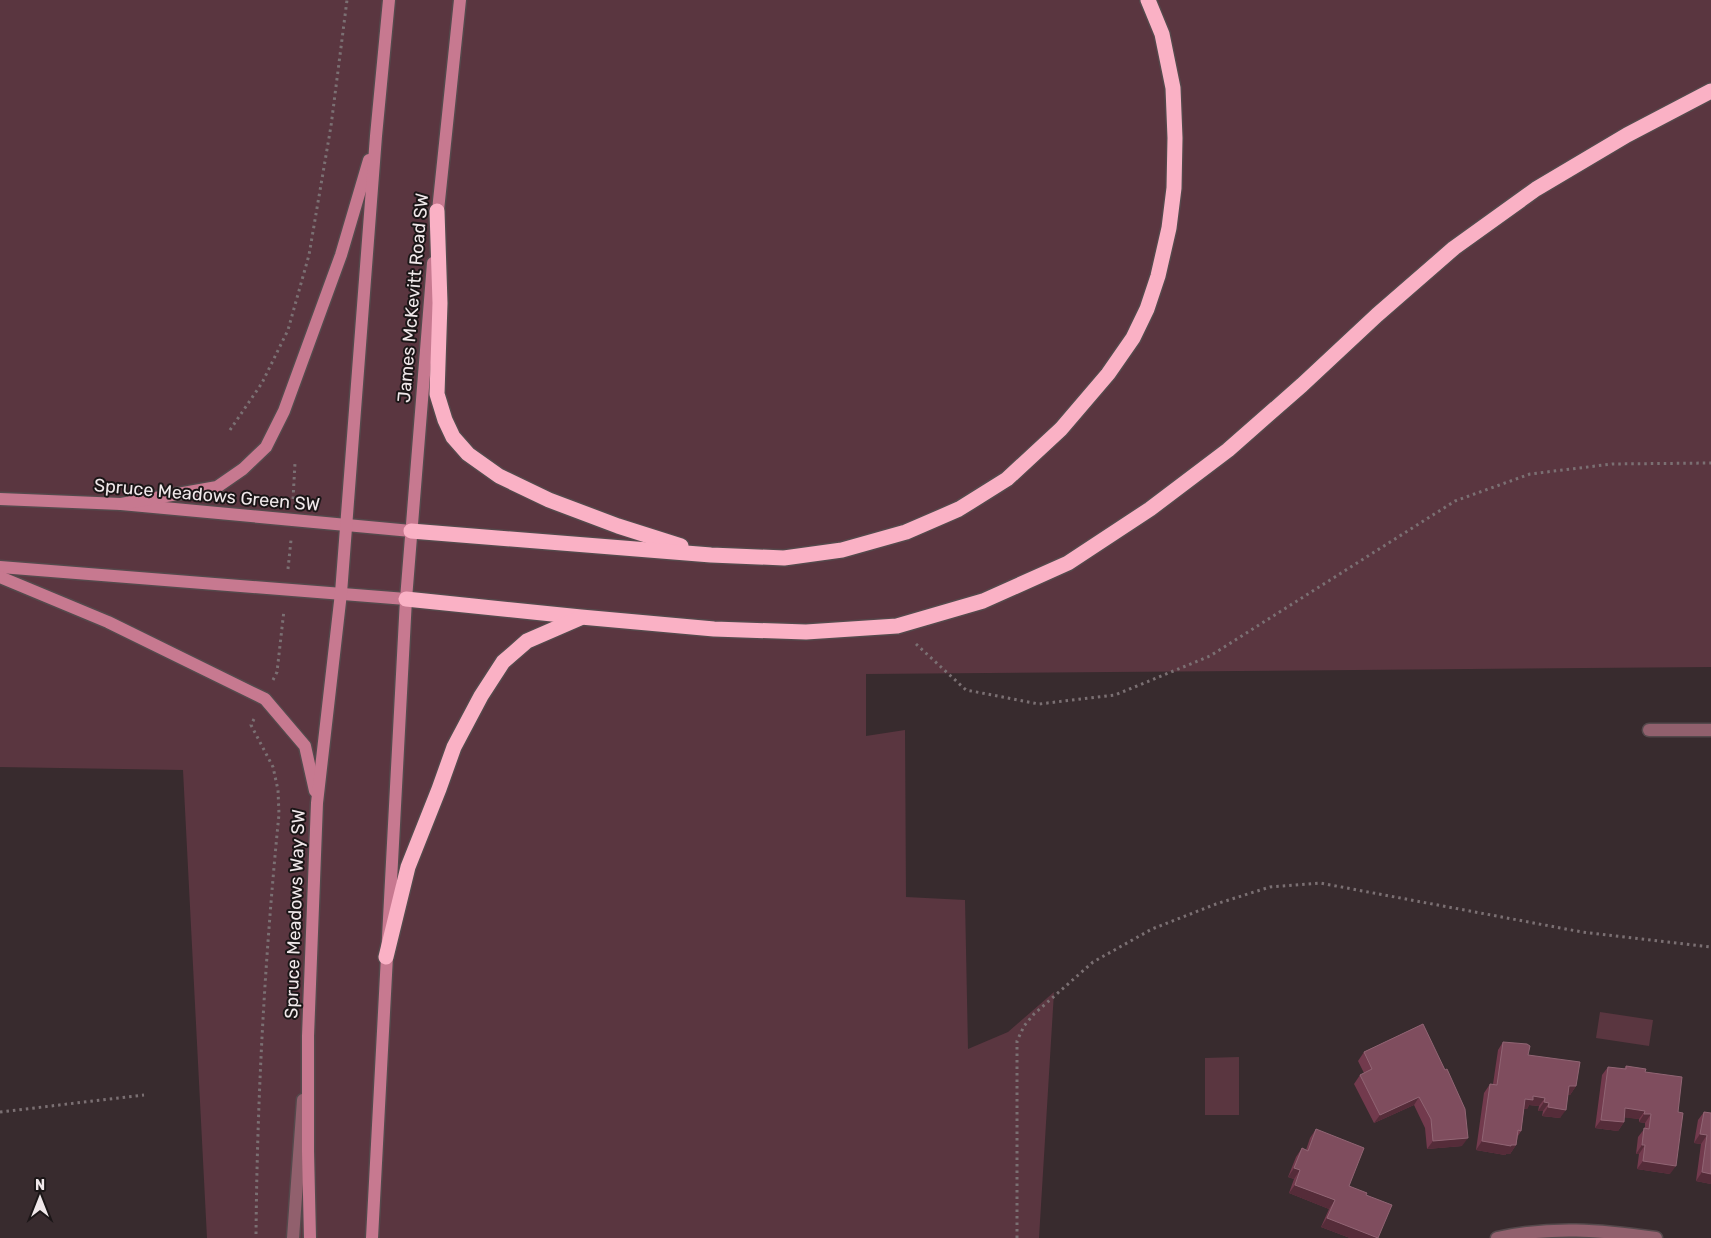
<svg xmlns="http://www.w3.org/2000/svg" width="1711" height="1238" viewBox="0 0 1711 1238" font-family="Rubik,sans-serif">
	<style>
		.green { fill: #5a3640 }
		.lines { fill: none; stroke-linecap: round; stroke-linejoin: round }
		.lane-casing { stroke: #55494c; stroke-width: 15 }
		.street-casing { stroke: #55494c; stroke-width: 15 }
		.secondary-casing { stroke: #55494c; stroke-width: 15 }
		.highway-casing { stroke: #55494c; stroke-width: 18 }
		.path { stroke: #7b7073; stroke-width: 3; stroke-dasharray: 2.5 4; stroke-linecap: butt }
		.lane { stroke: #91606d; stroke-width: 12 }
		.street { stroke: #91606d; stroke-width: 12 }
		.secondary { stroke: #c77990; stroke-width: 12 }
		.highway { stroke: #fab1c5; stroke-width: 15 }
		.wall { fill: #723a4d }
		.shaded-wall { fill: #552c39 }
		.building { fill: #7f4d5e; stroke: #916574 }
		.labels { text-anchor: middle; stroke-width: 4; stroke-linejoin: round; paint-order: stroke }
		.street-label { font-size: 18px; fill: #f0e8ea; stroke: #1b1617 }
	</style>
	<rect width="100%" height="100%" fill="#382b2e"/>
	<g class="green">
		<path d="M0,0H1711V667L866,674V736L905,730L906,897L965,900L968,1049L1008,1032L1054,992L1039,1238H207L183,770L0,767Z"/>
		<path d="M1600,1012L1653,1020L1649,1046L1596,1038Z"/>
		<path d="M1239,1057V1115H1205V1058Z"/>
	</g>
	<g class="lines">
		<defs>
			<path id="lane" d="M293,1238L303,1100"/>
			<g id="street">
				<path d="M1649,730H1711"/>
				<path d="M1497,1238C1552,1226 1600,1230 1656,1238"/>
			</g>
			<g id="secondary">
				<path d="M437,220L460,0"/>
				<path d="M0,499L121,504L411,531"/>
				<path d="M121,504L217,487L243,469L266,447L284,411L341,255L369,160"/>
				<path d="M0,567L406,599"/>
				<path d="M0,577L108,622L265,699L305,746L315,791"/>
				<path d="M310,1238L308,1151V1036L317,803L341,593L376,136L389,0"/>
				<path d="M372,1238L406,599L433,263"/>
			</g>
			<g id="highway">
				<path d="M437,211L440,303L437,394L445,420L453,437L468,454L499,476L549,500L618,526L681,546"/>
				<path d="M411,531L711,555L784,558L842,550L906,532L959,509L1007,479L1061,429L1108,374L1133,338L1147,309L1158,276L1169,228L1174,188L1175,138L1173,88L1162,34L1148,0"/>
				<path d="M406,599L581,617L714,629L806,632L897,626L983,601L1068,563L1150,509L1228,450L1302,385L1377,315L1454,248L1536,189L1627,135L1711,91"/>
				<path d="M386,957L408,867L439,789L454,747L481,696L503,662L527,641L580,618"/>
			</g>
		</defs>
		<use href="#lane" class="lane-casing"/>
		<use href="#street" class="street-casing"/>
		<use href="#secondary" class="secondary-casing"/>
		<use href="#highway" class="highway-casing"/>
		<g class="path">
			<path d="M230,430L262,383L288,330L309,255L331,126L347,0"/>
			<path d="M293,499L295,463"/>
			<path d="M288,569L291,540"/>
			<path d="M916,644L966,690L1039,704L1115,695L1210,656L1455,501L1530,474L1612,464L1711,463"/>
			<path d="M273,680L277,672L284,610"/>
			<path d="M254,719L251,725L273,767L278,790L279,814C265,955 257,1097 256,1238"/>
			<path d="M0,1112L144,1095"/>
			<path d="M1017,1238V1041L1024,1026L1034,1014L1093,962L1152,929L1216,904L1270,887L1320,883L1582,932L1711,947"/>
		</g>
		<use href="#lane" class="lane"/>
		<use href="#street" class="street"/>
		<use href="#secondary" class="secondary"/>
		<use href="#highway" class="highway"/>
	</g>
	<g class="wall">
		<path d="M1423,1024L1462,1146L1427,1149L1425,1128L1414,1105L1374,1123L1354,1084L1360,1075L1364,1073L1358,1061L1364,1052Z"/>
		<path d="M1503,1042L1528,1055L1576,1086L1570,1095H1568L1560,1118L1542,1116L1543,1111H1538L1539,1106L1529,1105L1527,1109H1524L1521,1131L1518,1136L1516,1145L1510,1154H1506L1505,1155L1476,1150L1484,1093L1490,1084H1493L1498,1050Z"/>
		<path d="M1626,1066L1645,1072L1670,1174L1637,1169L1639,1154H1636L1638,1137L1645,1128V1123L1639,1122V1119L1624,1117V1122L1618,1131L1595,1128L1602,1075L1608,1067L1624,1069Z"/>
		<path d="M1704,1112L1711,1113V1184L1696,1181L1701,1144L1694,1143L1698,1120Z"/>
		<path d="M1316,1129L1349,1186L1366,1195L1378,1238H1350L1321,1227L1329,1209L1289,1193L1294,1179L1288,1177L1296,1157L1302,1148L1306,1150L1310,1138Z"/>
	</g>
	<g class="shaded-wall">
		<path d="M1569,1086H1576L1570,1095L1563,1094Z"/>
		<path d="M1533,1096L1545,1098L1539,1106L1529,1105L1527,1109L1519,1108L1525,1099Z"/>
		<path d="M1419,1097L1414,1105L1374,1123L1380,1115Z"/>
		<path d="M1544,1102L1549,1103L1543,1111H1538Z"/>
		<path d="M1548,1107L1566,1110L1560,1118L1542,1116Z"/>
		<path d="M1625,1108L1645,1111L1639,1119L1619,1117Z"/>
		<path d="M1644,1114H1651L1645,1123L1639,1122Z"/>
		<path d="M1601,1120L1624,1122L1618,1131L1595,1128Z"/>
		<path d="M1700,1134L1707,1135L1701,1144L1694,1143Z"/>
		<path d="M1468,1138L1462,1146L1427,1149L1433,1141Z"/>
		<path d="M1482,1141L1511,1145H1516L1510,1154H1506L1505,1155L1476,1150Z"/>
		<path d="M1642,1145H1645L1639,1154H1636Z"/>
		<path d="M1643,1161L1676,1166L1670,1174L1637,1169Z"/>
		<path d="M1294,1168L1300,1170L1294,1179L1288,1177Z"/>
		<path d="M1702,1172L1711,1174V1184L1696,1181Z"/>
		<path d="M1295,1185L1335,1200L1329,1209L1289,1193Z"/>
		<path d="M1327,1218L1378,1238H1350L1321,1227Z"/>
	</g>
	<g class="building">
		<path d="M1423,1024L1445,1070L1447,1069L1465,1109L1468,1138L1433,1141L1431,1119L1419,1097L1380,1115L1360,1075L1372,1069L1364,1052Z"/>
		<path d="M1503,1042L1527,1044L1530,1046L1528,1055L1580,1062L1576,1086H1569L1566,1110L1548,1107L1549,1103L1544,1102L1545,1098L1533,1096V1100L1525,1099L1521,1131L1518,1130L1516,1145H1511V1146L1482,1141L1490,1084L1497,1085Z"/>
		<path d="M1626,1066L1646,1069L1645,1072L1682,1077L1678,1112L1683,1113L1676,1166L1643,1161L1645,1145H1642L1644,1128L1649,1129L1651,1114H1644L1645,1111L1625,1108L1624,1122L1601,1120L1608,1067L1626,1069Z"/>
		<path d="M1704,1112L1711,1113V1174L1702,1172L1707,1135L1700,1134Z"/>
		<path d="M1316,1129L1364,1148L1349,1186L1367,1193L1366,1195L1392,1205L1378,1238L1327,1218L1335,1200L1295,1185L1300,1170L1294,1168L1302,1148L1308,1151Z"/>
	</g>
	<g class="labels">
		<g class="street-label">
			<text transform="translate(413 298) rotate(-85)" y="6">James McKevitt Road SW</text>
			<text transform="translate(207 495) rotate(5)" y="6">Spruce Meadows Green SW</text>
			<text transform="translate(295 914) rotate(-88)" y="6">Spruce Meadows Way SW</text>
		</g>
	</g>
	<g transform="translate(40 1198)" stroke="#1b1617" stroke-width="4" paint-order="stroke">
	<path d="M0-4L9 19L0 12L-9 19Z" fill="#f0e8ea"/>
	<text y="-8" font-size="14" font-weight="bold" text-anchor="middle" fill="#f0e8ea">N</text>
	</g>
</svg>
